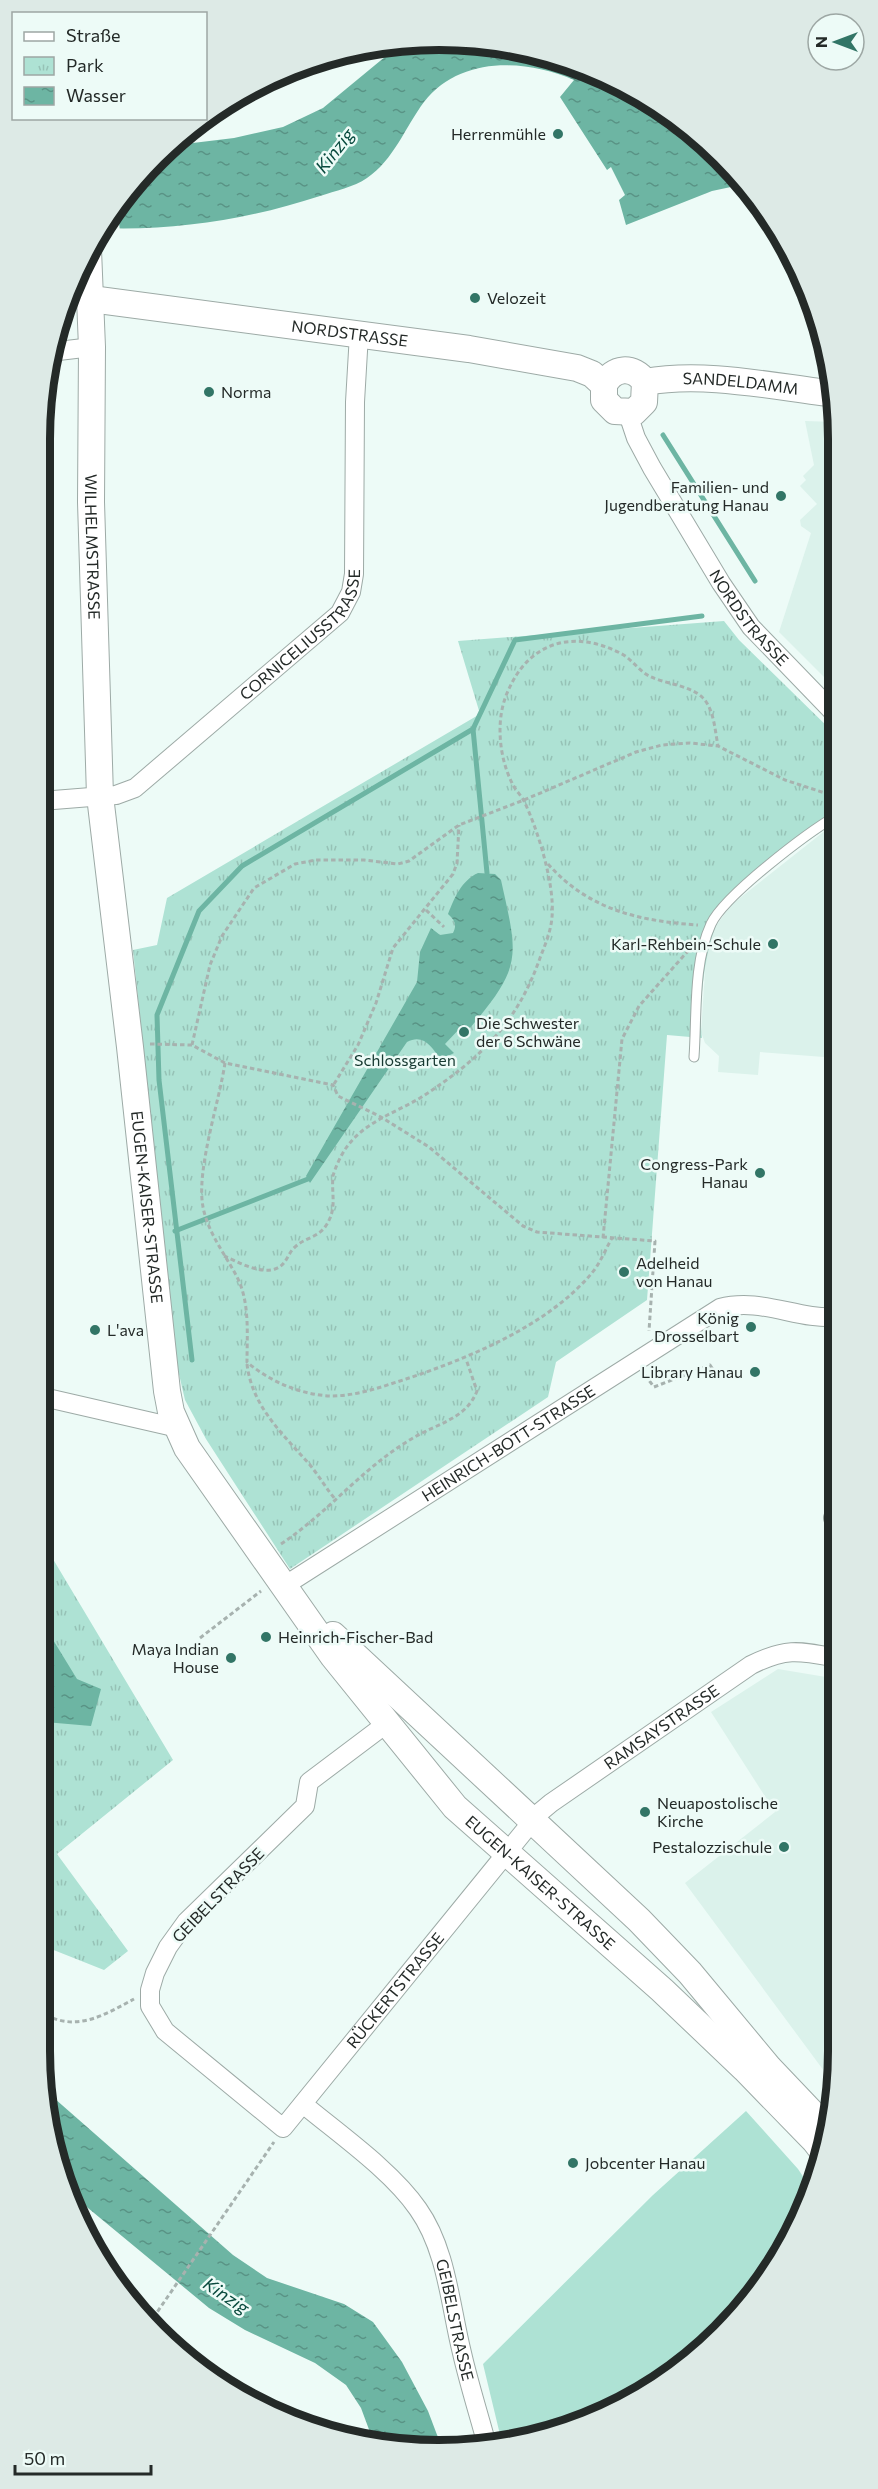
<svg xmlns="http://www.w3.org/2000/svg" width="878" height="2489" viewBox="0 0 878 2489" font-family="Commissioner,sans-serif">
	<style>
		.built { fill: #dbf2eb }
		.grass { fill: #aee2d4 }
		.park { fill: url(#park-tufts) }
		.water { fill: url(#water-ripples) }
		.pier { fill: #edfbf7 }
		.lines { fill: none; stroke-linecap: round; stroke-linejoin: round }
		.stream { stroke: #6db5a3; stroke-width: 5 }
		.lane-casing { stroke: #9daaa6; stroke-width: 11 }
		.street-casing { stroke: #9daaa6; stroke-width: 20 }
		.secondary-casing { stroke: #9daaa6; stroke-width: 28 }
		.path { stroke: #a7b2af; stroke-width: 3; stroke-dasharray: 4.5 3; stroke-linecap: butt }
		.lane { stroke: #fff; stroke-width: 9 }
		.street { stroke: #fff; stroke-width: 18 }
		.secondary { stroke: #fff; stroke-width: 26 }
		.poi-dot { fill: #327566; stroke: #edfbf7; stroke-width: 2 }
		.labels { text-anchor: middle; stroke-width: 5; stroke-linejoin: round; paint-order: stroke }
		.poi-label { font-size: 16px; fill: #242a28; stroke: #edfbf7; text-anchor: end }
		.street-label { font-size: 16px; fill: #242a28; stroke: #edfbf7 }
		.park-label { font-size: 16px; fill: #163931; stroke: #edfbf7 }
		.water-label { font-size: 18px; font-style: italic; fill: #094a3e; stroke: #edfbf7 }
		.rim { fill: none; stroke: #242a28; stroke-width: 8 }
	</style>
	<defs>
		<pattern id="park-tufts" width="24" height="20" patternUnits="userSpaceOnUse" patternTransform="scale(1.5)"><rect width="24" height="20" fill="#aee2d4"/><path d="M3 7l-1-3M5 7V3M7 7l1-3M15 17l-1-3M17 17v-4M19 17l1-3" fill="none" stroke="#96c2b6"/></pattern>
		<pattern id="water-ripples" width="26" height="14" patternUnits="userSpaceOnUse" patternTransform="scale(1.5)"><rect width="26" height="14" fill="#6db5a3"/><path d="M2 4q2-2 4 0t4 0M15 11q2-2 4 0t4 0" fill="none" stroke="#599385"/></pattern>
	</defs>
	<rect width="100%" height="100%" fill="#edfbf7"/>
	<g class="built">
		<path d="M805,421L836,422V689L779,632L811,533L801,526L800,520L817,504L800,486L806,480L803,476L814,465Z"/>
		<path d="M836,822L837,1058L760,1052L758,1075L718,1072L719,1056L705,1043L701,1032L706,957L713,930L731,905Z"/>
		<path d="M778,1669L838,1679L839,2050L837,2068L824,2071L685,1883L775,1812L711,1712Z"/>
	</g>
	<path class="grass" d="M746,2111L798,2169L810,2187L771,2273L687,2353L678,2368L662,2382L542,2436L502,2443L483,2364L653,2195Z"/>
	<g class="park">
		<path d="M724,621L739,640L836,735V822C807,840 739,891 720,918C705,942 698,1010 702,1038L667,1035L647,1300L556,1362L548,1397L290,1569L206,1439L185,1400L175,1357L133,950L157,945L167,898L480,714L458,641Z"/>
		<path d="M44,1544L173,1760L57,1854L128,1951L104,1970L46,1947Z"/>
	</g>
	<g class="water">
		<path d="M465,40L542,53L639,93L739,175L745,184L712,191L626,225L619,200L625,195L611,167L607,170L560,97L574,80C525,59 460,56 424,102C406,126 393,161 367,178C354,187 335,191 320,196C250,219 175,231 101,228L121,196L168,146L234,138L283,127L323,108L403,42Z"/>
		<path d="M478,873L495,874L501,880C518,957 523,966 470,1028L463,1025L445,1044L454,1053L440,1060C433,1047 423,1033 407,1042L310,1183L306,1176L417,982L420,952L431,928L440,935L453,933C457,925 455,920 448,914C455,897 461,881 478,873Z"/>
		<path d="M47,1630L77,1679L101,1689L91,1726L45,1722L44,1631Z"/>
		<path d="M46,2091L233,2255L267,2278L344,2304L373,2322L402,2362L428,2411L442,2448L387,2447L374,2443L361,2408L346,2385L315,2363L245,2330L209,2308L65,2189L47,2128Z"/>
	</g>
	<path class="pier" d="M117,203L120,232L100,231Z"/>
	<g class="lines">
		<g class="stream">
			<path d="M663,435L755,581"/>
			<path d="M473,729L487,873"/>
			<path d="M175,1231L308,1179"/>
			<path d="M192,1360L159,1080L157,1015L199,911L242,866L473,729L515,640L702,616"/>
		</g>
		<defs>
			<path id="lane" d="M694,1057C697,1015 693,963 711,924C725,895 807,833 836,816"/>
			<g id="street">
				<path d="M50,352L92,347"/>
				<path id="s1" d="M628,414L636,438L652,468L721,583L751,627L836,715"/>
				<path id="s2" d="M41,801L116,795L135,788L340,613L351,592L354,574L355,402L359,334"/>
				<path d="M43,1397L178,1428"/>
				<path d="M838,1507L833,1518L838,1529"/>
				<path id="s3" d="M284,1586L720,1308C761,1297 797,1320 837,1317"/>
				<path id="s4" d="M386,1724L309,1782L305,1806L186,1922L168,1947L155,1973L150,1990V2006L165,2031L283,2128L539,1813L551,1803L751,1665C787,1647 800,1651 838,1658"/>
				<path id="s5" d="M303,2104C339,2134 392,2171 418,2209C447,2250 450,2305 462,2353C469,2384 479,2415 487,2445"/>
			</g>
			<g id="secondary">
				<path id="s6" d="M88,250L92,347L91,502L100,796L130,1047L167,1391L171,1412L187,1448L333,1656L455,1807L662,1990L745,2069L815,2141L825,2154"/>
				<path id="s7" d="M91,299L469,349L577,368L592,374L604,385V400L615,411L634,412L644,402L645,382C633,365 613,367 604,385"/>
				<path id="s8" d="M645,382C706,371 774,387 836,394"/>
				<path d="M333,1635L639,1920L690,1973L769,2068L828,2130"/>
			</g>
		</defs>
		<use href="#lane" class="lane-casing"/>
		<use href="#street" class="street-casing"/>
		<use href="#secondary" class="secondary-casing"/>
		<g class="path">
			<path d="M548,864C589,910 639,921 698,925"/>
			<path d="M426,910L444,927"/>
			<path d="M150,1044L192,1045L225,1063L333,1085L338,1096L381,1117L429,1147L523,1226L537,1232L655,1241L649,1331"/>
			<path d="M192,1045L210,965L222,936L254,888L295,864L316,860H364L398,864L409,861L459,825L524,800L636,752L662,745L690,743L718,746L785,780L831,795L836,799"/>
			<path d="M225,1063C219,1103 196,1170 203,1207C208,1233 225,1254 237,1277C250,1302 247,1335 247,1362C269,1381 301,1395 331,1396C357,1396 381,1387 406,1379C469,1358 547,1326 591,1274C600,1264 605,1250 612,1238"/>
			<path d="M334,1084L358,1045L376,1003L393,948L453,874L457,863L459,825"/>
			<path d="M603,1238L622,1039L639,1006L688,951"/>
			<path d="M224,1256C238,1262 259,1274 275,1269C287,1265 287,1254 295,1247C304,1238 317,1238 325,1227C338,1209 331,1195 333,1176C335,1168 341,1155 346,1148C364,1122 395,1113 420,1098C478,1061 517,1024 540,958C545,945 551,931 552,917C555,885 538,830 524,801C521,795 515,790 512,783C499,757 495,719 508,691C529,642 573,629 620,653C631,658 638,670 649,676C665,684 689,685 702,697C714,708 715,731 718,746"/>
			<path d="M247,1364C252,1407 283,1434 310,1465C319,1476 326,1488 335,1499"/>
			<path d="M645,1375L654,1387L710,1365L717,1376"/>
			<path d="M281,1544C329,1512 363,1467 413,1438C438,1423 466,1419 477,1391L466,1359"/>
			<path d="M200,1638L261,1591"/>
			<path d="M46,2015C78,2032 106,2014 134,1999"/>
			<path d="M149,2324L274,2142"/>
		</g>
		<use href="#lane" class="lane"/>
		<use href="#street" class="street"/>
		<use href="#secondary" class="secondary"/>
	</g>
	<g class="poi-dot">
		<circle cx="558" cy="134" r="6"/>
		<circle cx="475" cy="298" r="6"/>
		<circle cx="209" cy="392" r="6"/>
		<circle cx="781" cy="496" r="6"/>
		<circle cx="773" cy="944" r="6"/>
		<circle cx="464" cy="1032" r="6"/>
		<circle cx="760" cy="1173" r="6"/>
		<circle cx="624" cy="1272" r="6"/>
		<circle cx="751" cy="1327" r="6"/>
		<circle cx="95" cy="1330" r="6"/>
		<circle cx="755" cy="1372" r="6"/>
		<circle cx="266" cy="1637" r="6"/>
		<circle cx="231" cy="1658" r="6"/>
		<circle cx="645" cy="1812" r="6"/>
		<circle cx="784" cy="1847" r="6"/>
		<circle cx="573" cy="2163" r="6"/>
	</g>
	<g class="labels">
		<g class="poi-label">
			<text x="546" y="140">Herrenmühle</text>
			<text x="487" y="304" text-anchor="start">Velozeit</text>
			<text x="221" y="398" text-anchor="start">Norma</text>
			<text x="769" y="493">Familien- und<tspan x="769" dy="18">Jugendberatung Hanau</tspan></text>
			<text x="761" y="950">Karl-Rehbein-Schule</text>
			<text x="476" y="1029" text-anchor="start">Die Schwester<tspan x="476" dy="18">der 6 Schwäne</tspan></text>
			<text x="748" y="1170">Congress-Park<tspan x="748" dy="18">Hanau</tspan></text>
			<text x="636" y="1269" text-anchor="start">Adelheid<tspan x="636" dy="18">von Hanau</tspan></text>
			<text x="739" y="1324">König<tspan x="739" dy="18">Drosselbart</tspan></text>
			<text x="107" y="1336" text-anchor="start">L'ava</text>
			<text x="743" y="1378">Library Hanau</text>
			<text x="278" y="1643" text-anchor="start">Heinrich-Fischer-Bad</text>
			<text x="219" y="1655">Maya Indian<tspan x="219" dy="18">House</tspan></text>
			<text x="657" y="1809" text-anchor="start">Neuapostolische<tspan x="657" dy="18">Kirche</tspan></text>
			<text x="772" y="1853">Pestalozzischule</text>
			<text x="585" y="2169" text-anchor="start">Jobcenter Hanau</text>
		</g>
		<g class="street-label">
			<text dy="6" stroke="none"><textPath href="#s7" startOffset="261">NORDSTRASSE</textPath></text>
			<text dy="6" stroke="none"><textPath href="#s8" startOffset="96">SANDELDAMM</textPath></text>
			<text dy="6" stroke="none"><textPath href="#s6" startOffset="297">WILHELMSTRASSE</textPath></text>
			<text dy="6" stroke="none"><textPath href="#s1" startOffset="238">NORDSTRASSE</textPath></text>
			<text dy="6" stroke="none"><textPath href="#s2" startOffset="324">CORNICELIUSSTRASSE</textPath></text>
			<text dy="6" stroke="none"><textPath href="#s6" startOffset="960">EUGEN-KAISER-STRASSE</textPath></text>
			<text dy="6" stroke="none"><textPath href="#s3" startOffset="266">HEINRICH-BOTT-STRASSE</textPath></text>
			<text dy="6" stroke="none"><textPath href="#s4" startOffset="1118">RAMSAYSTRASSE</textPath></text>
			<text dy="6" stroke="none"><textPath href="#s6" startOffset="1768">EUGEN-KAISER-STRASSE</textPath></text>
			<text transform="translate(218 1895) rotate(-46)" y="6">GEIBELSTRASSE</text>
			<text dy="6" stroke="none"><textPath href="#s4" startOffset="740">RÜCKERTSTRASSE</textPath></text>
			<text dy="6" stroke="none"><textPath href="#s5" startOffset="274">GEIBELSTRASSE</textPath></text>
		</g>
		<g class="park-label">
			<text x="405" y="1066">Schlossgarten</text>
		</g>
		<g class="water-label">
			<text transform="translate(335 151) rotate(-52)" y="6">Kinzig</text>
			<text transform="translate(226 2296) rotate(34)" y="6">Kinzig</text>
		</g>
	</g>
	<path d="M0 0H878V2489H0ZM439 50H439A389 389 0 0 1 828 439V2051A389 389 0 0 1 439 2440H439A389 389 0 0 1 50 2051V439A389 389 0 0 1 439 50Z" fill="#ddeae6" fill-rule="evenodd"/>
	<path class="rim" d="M439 50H439A389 389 0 0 1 828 439V2051A389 389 0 0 1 439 2440H439A389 389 0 0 1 50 2051V439A389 389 0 0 1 439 50Z"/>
	<rect x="12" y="12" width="195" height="108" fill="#edfbf7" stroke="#9da7a4" stroke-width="1.5"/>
	<rect x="24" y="32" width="30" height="9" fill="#ffffff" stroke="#9da7a4" stroke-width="1.5"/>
	<text x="66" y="42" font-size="18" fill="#242a28">Straße</text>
	<rect x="24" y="57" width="30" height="18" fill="url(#park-tufts)" stroke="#9da7a4" stroke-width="1.5"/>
	<text x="66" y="72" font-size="18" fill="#242a28">Park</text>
	<rect x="24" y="87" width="30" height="18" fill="url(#water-ripples)" stroke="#9da7a4" stroke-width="1.5"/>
	<text x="66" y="102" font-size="18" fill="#242a28">Wasser</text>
	<g transform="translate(836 42) rotate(270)"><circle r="28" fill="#edfbf7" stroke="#9da7a4" stroke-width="1.5"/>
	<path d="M0-4.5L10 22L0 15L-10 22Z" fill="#327566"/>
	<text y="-9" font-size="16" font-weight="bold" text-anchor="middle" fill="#242a28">N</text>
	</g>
	<path d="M15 2465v9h136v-9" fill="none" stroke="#242a28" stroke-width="3"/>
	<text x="24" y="2465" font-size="18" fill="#242a28" stroke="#edfbf7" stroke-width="4.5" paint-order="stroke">50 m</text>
</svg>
